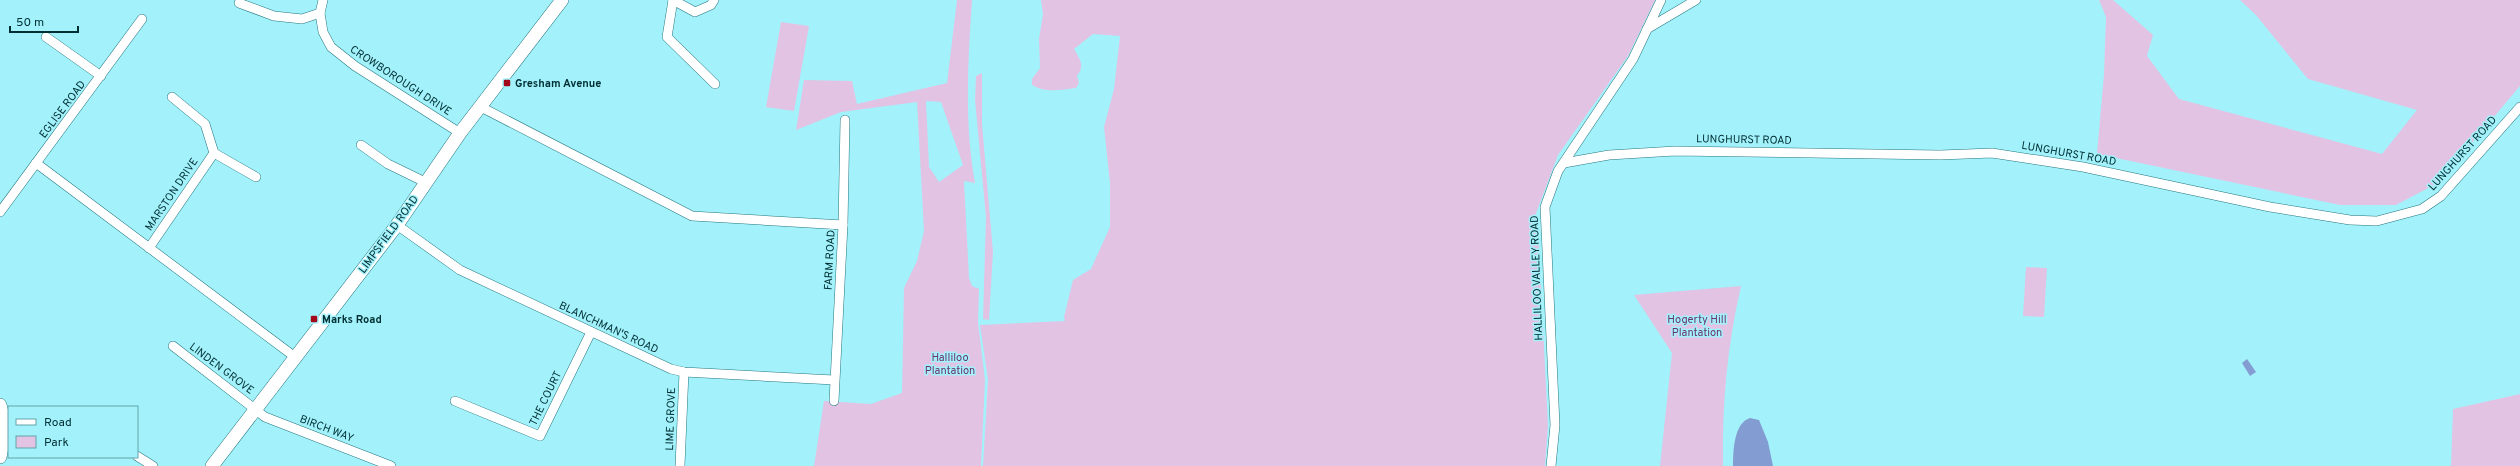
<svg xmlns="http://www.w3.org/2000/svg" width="2520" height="466" viewBox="0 0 2520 466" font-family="Overpass,sans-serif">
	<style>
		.green { fill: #e2c3e3; fill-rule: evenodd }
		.water { fill: #839cd1 }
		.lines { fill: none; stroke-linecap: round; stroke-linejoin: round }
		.street-casing { stroke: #247780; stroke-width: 10 }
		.secondary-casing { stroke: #247780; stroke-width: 14 }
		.street { stroke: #fff; stroke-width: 9 }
		.secondary { stroke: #fff; stroke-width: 13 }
		.poi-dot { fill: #a3081a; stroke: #a3f2fb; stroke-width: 1.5 }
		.labels { text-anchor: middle; stroke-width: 3; stroke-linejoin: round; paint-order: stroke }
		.street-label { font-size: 11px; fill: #002f33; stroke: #a3f2fb }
		.poi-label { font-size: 11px; font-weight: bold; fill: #002f33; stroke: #a3f2fb; text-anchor: start }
		.park-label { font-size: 11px; fill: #6a336d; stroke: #a3f2fb }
	</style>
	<rect width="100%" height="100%" fill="#a3f2fb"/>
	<g class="green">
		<path d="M957,0H972C968,62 964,121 975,183L964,181L969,278L972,286L979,289L978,322L985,380L981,466H814L824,401L871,404L902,393L904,288L917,261L924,231L917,102L841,112L796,130L804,80L852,81L857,104L947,83ZM926,101L941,102L963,165L939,182L929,167Z"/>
		<path d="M1041,0H1655L1628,56L1558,155L1535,216L1538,229L1548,425L1545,466H983L988,380L980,325L1065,321L1064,317L1073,280L1091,269L1110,227V183L1104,127L1114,89L1120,36L1093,34L1074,49C1080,59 1085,66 1077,76L1079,83L1076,88C1061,90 1045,93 1032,85V79L1040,68L1039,39L1043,14Z"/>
		<path d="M2099,0H2113L2153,35L2147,56L2179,99L2382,154L2417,110L2308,79L2256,15L2240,0H2520V86L2438,183L2396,205H2340L2097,154L2104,74L2106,17Z"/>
		<path d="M781,22L809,26L794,111L766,107Z"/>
		<path d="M982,73V124L993,252L989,320L983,319L986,217L975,100L976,76Z"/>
		<path d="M2026,267L2047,268L2044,317L2023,316Z"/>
		<path d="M1741,286C1727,347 1722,404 1723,466H1660L1672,353L1634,295Z"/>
		<path d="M2520,394V466H2451L2453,409Z"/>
	</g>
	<g class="water">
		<path d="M2247,359L2256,372L2250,376L2242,363Z"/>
		<path d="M1750,418L1759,420L1768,442L1773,466H1733C1733,450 1734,423 1750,418Z"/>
	</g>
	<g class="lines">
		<defs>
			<g id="street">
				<path d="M323,0L320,13L323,32L331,47L355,66L460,133"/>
				<path d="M673,0L667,37L715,84"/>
				<path d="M673,0L695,12L711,5L714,0"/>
				<path d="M239,3L274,16L302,19L320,13"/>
				<path d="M1647,29L1696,0"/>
				<path d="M46,37L101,76"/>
				<path d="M479,106L692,216L843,225"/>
				<path d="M361,145L388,164L425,182"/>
				<path d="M214,153L256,177"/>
				<path d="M36,163L295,357"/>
				<path d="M1564,163L1609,155L1675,151L1940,155L1992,153L2083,167L2270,207L2350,220L2377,221L2422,209L2441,196L2520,107"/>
				<path d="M0,212L142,19"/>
				<path d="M397,225L460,270L671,369L684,372L834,380"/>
				<path d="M149,248L214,153L205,124L172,97"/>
				<path d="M173,346L265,417L391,466"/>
				<path d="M455,401L540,436L591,332"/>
				<path d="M834,401L843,225L845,120"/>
				<path d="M137,456L153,466"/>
				<path d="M680,466L684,372"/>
				<path d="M1551,466L1555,425L1545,207L1558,171L1633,59L1661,0"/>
			</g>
			<g id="secondary">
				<path d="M0,405L6,427L0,457"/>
				<path d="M212,466L397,225L460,133L562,0"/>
			</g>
		</defs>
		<use href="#street" class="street-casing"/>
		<use href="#secondary" class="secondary-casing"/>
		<use href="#street" class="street"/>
		<use href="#secondary" class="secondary"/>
	</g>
	<g class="poi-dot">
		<rect x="503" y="79" width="8" height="8" rx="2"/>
		<rect x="310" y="315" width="8" height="8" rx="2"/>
	</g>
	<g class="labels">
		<g class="street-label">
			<text transform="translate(401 80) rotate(33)" y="4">CROWBOROUGH DRIVE</text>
			<text transform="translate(62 109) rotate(-53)" y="4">EGLISE ROAD</text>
			<text transform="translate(1744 139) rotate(1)" y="4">LUNGHURST ROAD</text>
			<text transform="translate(2069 153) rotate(10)" y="4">LUNGHURST ROAD</text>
			<text transform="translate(2462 153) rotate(-48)" y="4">LUNGHURST ROAD</text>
			<text transform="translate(171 194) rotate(-56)" y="4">MARSTON DRIVE</text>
			<text transform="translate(388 234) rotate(-54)" y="4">LIMPSFIELD ROAD</text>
			<text transform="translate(829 260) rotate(-87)" y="4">FARM ROAD</text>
			<text transform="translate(1536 278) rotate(-92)" y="4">HALLILOO VALLEY ROAD</text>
			<text transform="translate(609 327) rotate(25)" y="4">BLANCHMAN'S ROAD</text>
			<text transform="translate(222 368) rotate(37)" y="4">LINDEN GROVE</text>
			<text transform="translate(545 398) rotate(-64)" y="4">THE COURT</text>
			<text transform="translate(670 419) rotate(-88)" y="4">LIME GROVE</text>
			<text transform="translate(327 428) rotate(21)" y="4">BIRCH WAY</text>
		</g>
		<g class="poi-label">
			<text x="515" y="87">Gresham Avenue</text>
			<text x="322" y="323">Marks Road</text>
		</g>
		<g class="park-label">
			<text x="1697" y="323">Hogerty Hill<tspan x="1697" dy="13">Plantation</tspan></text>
			<text x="950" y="361">Halliloo<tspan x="950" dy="13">Plantation</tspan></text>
		</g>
	</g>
	<rect x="8" y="406" width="130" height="52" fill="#a3f2fb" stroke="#62a4ab"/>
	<rect x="16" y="419" width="20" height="6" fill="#ffffff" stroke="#62a4ab"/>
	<text x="44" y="426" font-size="12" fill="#002f33">Road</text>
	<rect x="16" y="436" width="20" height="12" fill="#e2c3e3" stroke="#62a4ab"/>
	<text x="44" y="446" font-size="12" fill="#002f33">Park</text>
	<path d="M10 26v6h68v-6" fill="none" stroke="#002f33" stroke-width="2"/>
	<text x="16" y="26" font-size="12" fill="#002f33" stroke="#a3f2fb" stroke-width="3" paint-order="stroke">50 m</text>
</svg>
